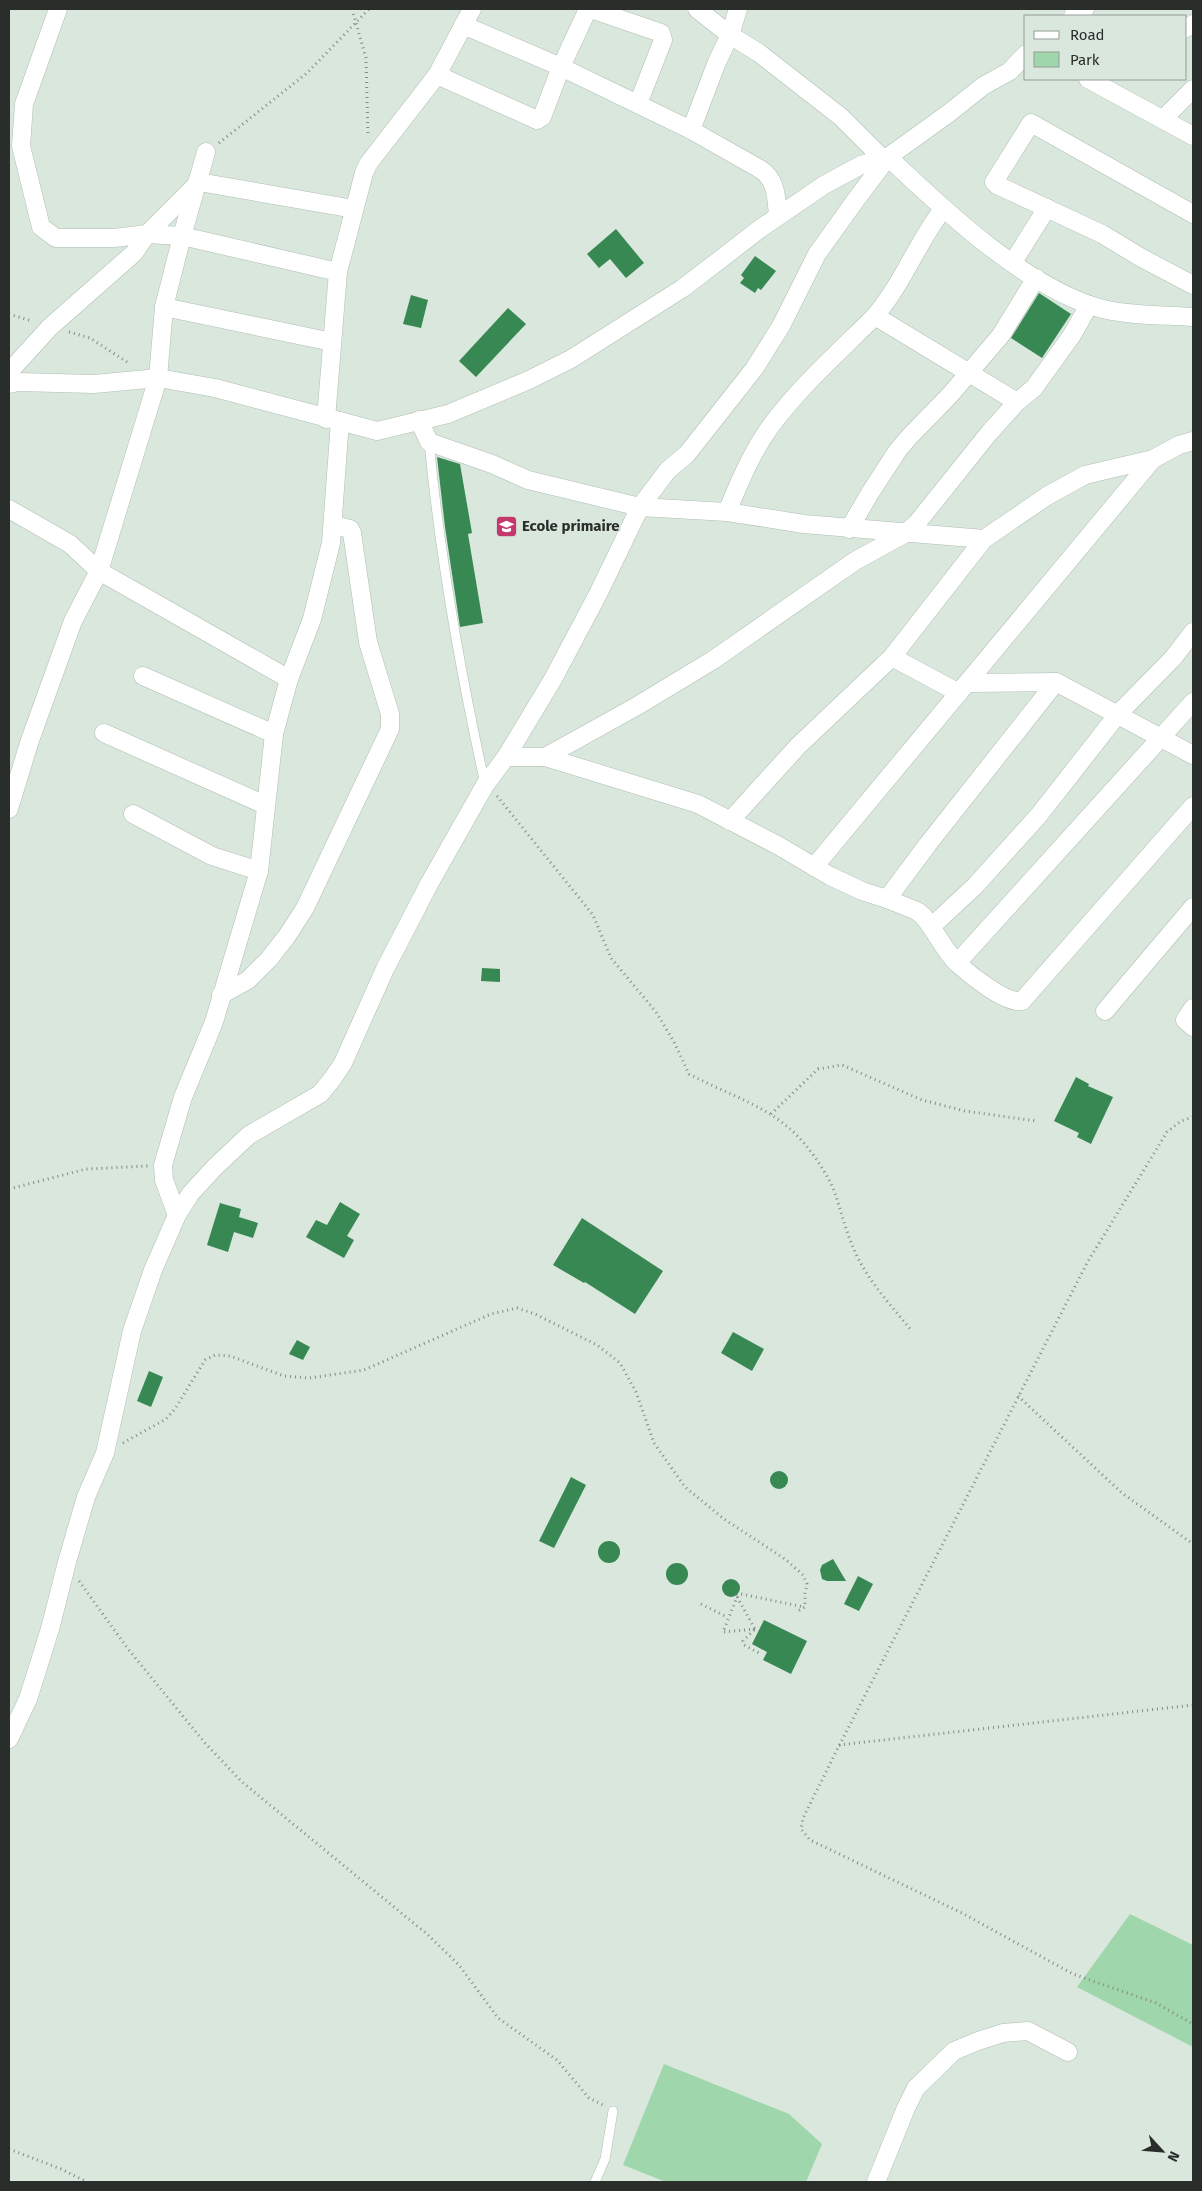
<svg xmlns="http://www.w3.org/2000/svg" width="1202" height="2191" viewBox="0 0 1202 2191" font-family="'Fira Sans',sans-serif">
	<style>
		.green { fill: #9fd6ac }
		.building { fill: #388853 }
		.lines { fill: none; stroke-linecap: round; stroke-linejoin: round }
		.service-casing { stroke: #b0beb3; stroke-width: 10 }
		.minor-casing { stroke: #b0beb3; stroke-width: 19 }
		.path { stroke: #838c85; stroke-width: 3; stroke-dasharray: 1 4; stroke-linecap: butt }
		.service { stroke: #fff; stroke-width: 9 }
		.minor { stroke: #fff; stroke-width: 18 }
		.labels { text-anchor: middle; stroke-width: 4; stroke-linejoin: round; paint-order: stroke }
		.poi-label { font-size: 15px; font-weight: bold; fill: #292e2a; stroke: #d9e7dc; text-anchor: start }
	</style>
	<rect width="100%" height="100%" fill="#d9e7dc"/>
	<g class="green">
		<path d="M1130,1914L1193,1945V2047L1077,1987Z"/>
		<path d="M664,2064L789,2114L822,2144L806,2182H666L623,2165Z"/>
	</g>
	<g class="building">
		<path d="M616,229L644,263L626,278L610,259L599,268L587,254Z"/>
		<path d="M755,256L776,271L761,290L758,288L755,293L740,283L744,278L741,275Z"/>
		<path d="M1039,293L1071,314L1042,358L1011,338Z"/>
		<path d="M411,295L428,300L421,328L403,324Z"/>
		<path d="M508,308L526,324L476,377L459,361Z"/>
		<path d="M437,457L460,464L472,533L468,534L483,623L460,627L445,527Z"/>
		<path d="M482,968L500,969V982L481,981Z"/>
		<path d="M1076,1077L1089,1084L1088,1086L1113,1097L1091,1144L1077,1137L1079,1133L1054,1121Z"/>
		<path d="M340,1202L360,1214L347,1236L354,1240L344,1258L306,1237L316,1220L327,1225Z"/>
		<path d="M220,1203L241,1209L239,1217L258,1223L253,1238L234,1232L228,1252L207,1245Z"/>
		<path d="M582,1218L663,1271L635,1314L585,1282L584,1283L553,1265Z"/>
		<path d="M733,1332L764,1349L752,1371L721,1353Z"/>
		<path d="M297,1340L310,1347L303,1360L289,1354Z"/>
		<path d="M149,1371L163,1377L151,1407L137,1401Z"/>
		<circle cx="779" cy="1480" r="9"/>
		<path d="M571,1477L586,1485L554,1548L539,1541Z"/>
		<circle cx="609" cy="1552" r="11"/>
		<path d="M833,1559L846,1581H827L822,1579L820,1570L822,1565Z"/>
		<circle cx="677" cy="1574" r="11"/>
		<path d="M858,1576L873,1584L859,1611L844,1604Z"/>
		<circle cx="731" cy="1588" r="9"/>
		<path d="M764,1620L807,1641L791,1674L763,1660L767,1652L752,1644Z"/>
	</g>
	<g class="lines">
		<defs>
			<g id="service">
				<path d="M429,442C440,557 460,671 485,784"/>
				<path d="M595,2182L605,2159L613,2111"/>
			</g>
			<g id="minor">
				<path d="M58,9L24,104L21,146L41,227L56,238H114L147,234L182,236L338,272"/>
				<path d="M588,9L561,67L691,130L760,169C777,180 776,197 778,215"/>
				<path d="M591,9L661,33L663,40L638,104"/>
				<path d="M697,9L730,35L759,53L841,117L882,158"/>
				<path d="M1073,16L1085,9"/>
				<path d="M1186,28L1193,24"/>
				<path d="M437,75L537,120L542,117L561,67L463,25"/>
				<path d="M1088,79L1193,136"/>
				<path d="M1163,119L1193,89"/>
				<path d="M691,130L717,62L730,35L738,9"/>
				<path d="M888,157C944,210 1027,289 1103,309C1132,316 1164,315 1193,317"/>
				<path d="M1193,214L1031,123L994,182L997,185L1102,234L1140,257L1193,285"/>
				<path d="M1013,262L1047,208"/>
				<path d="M1089,305L1072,335L1034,388L1017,402L989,433L917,523L906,533L855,561L713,660L637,706L545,757L698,804L779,846L830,876L862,891L887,899L928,844L1056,682L1193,755"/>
				<path d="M164,307L332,342"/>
				<path d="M875,316C903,283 917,243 943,209"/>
				<path d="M9,372L50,327L134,253L147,234L199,182L354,209"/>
				<path d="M9,384L18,382L94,384L158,378L215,388L377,431L448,414L529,380L571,359L683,288L761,228L824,185L861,165L888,157"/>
				<path d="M326,419L338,272L364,173L368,164L437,75L472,9"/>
				<path d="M419,420L429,442L492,464L528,480L640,507L727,512L804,524L984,539L1047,496L1085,475L1153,459L1179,445L1193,441"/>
				<path d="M9,509L70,544L99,571L289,679"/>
				<path d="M727,512C739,483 752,452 770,427C800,386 839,352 875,316L1017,402"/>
				<path d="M849,529L870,493L898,450L910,436L950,395L1001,335L1036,278"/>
				<path d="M892,657L959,693"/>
				<path d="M143,676L274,734"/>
				<path d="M967,683L1056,682"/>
				<path d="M104,733L265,805"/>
				<path d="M506,757H545"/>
				<path d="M9,809L29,743L73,621L99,571L107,545L158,378L164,307L182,236L206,152"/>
				<path d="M133,814L212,856L259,871"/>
				<path d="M730,821L798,746L892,657L984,539"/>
				<path d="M814,867L1153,459"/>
				<path d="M887,899L917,911L923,916C936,931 944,951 958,964C970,975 1006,1004 1022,1001L1193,806"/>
				<path d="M932,926L975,886L1039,815L1118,714L1173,658L1193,632"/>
				<path d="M957,963L1193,702"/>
				<path d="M221,995L248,980L269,959L287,936L305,908L390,729V714L368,642L352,533L350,529L334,525"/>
				<path d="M1193,1008L1185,1020L1193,1027"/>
				<path d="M1105,1011L1193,907"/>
				<path d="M177,1215L164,1180L163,1165L183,1097L214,1022L259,871L274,734L289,679L312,619L331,543L340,421"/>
				<path d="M9,1739L28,1699L50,1629L67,1562L86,1497L105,1453L132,1331L153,1270L177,1215L191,1193L215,1167L249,1135L320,1094L333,1078L343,1063L385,969L429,884L485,785L506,757L553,679L598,594L640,507L668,470L687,454L754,369L781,326L817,254L855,201L888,157L949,113L983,86L1010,71L1026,54"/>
				<path d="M876,2182L906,2108L916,2088L954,2051L978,2041L1003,2033L1028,2031L1068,2052"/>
			</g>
		</defs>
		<use href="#service" class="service-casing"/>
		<use href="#minor" class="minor-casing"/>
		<g class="path">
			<path d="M352,9L366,58L368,136"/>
			<path d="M219,143L307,73L369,9"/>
			<path d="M9,314L32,321"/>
			<path d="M69,332L90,338L130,364"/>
			<path d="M497,796L593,915L611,958L656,1012L674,1042L689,1074C722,1092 760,1103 789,1128C807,1143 828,1173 836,1196C843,1218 848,1239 859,1260C872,1285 893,1308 911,1330"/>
			<path d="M771,1114L818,1069L842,1065L922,1100L965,1111L1036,1121"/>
			<path d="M1193,1117L1181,1121L1167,1132L1087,1263L839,1746L803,1818L801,1829L810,1840L962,1913L1073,1974L1156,2003L1193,2024"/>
			<path d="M9,1189L86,1169L148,1166"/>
			<path d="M1018,1396L1122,1493L1193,1544"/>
			<path d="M123,1443L166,1419L175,1409L205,1360L215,1355L230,1356L284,1376L309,1378L364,1370L491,1314L517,1308L535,1314L597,1345L620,1363L636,1392L654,1443L685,1487L724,1519L785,1559L803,1575L807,1584L805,1593V1607L796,1612"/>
			<path d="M79,1581L128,1649L205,1743L242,1782L427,1934L459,1965L498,2018L557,2060L589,2098L603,2105"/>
			<path d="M737,1597L755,1629"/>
			<path d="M701,1604L727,1617"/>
			<path d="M755,1629L723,1632L737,1597L741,1594L804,1607"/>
			<path d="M754,1630L743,1641L744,1645L761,1654"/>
			<path d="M839,1745L1193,1705"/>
			<path d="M9,2149L61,2169L87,2182"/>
		</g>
		<use href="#service" class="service"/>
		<use href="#minor" class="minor"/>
	</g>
	<defs>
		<symbol id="school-square" viewBox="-11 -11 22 22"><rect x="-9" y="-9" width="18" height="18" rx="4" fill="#c4386d" stroke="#d9e7dc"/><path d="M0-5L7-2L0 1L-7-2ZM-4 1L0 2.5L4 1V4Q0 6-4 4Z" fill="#fff"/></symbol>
	</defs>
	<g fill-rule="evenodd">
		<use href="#school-square" x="494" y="514" width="25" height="25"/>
	</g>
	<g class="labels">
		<g class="poi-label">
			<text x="522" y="531">Ecole primaire</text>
		</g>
	</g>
	<rect width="1202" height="2191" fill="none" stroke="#292e2a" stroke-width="20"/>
	<rect x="1024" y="15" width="162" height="65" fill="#d9e7dc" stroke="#939d95"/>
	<rect x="1034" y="31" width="25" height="8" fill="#ffffff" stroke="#939d95"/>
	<text x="1070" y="40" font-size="15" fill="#292e2a">Road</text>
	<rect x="1034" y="52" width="25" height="15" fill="#9fd6ac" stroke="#939d95"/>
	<text x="1070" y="65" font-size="15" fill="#292e2a">Park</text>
	<g transform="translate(1162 2151) rotate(116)" stroke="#d9e7dc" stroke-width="4" paint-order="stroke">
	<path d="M0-4L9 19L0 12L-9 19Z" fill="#292e2a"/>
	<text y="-8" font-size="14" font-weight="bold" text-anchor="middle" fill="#292e2a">N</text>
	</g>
</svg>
